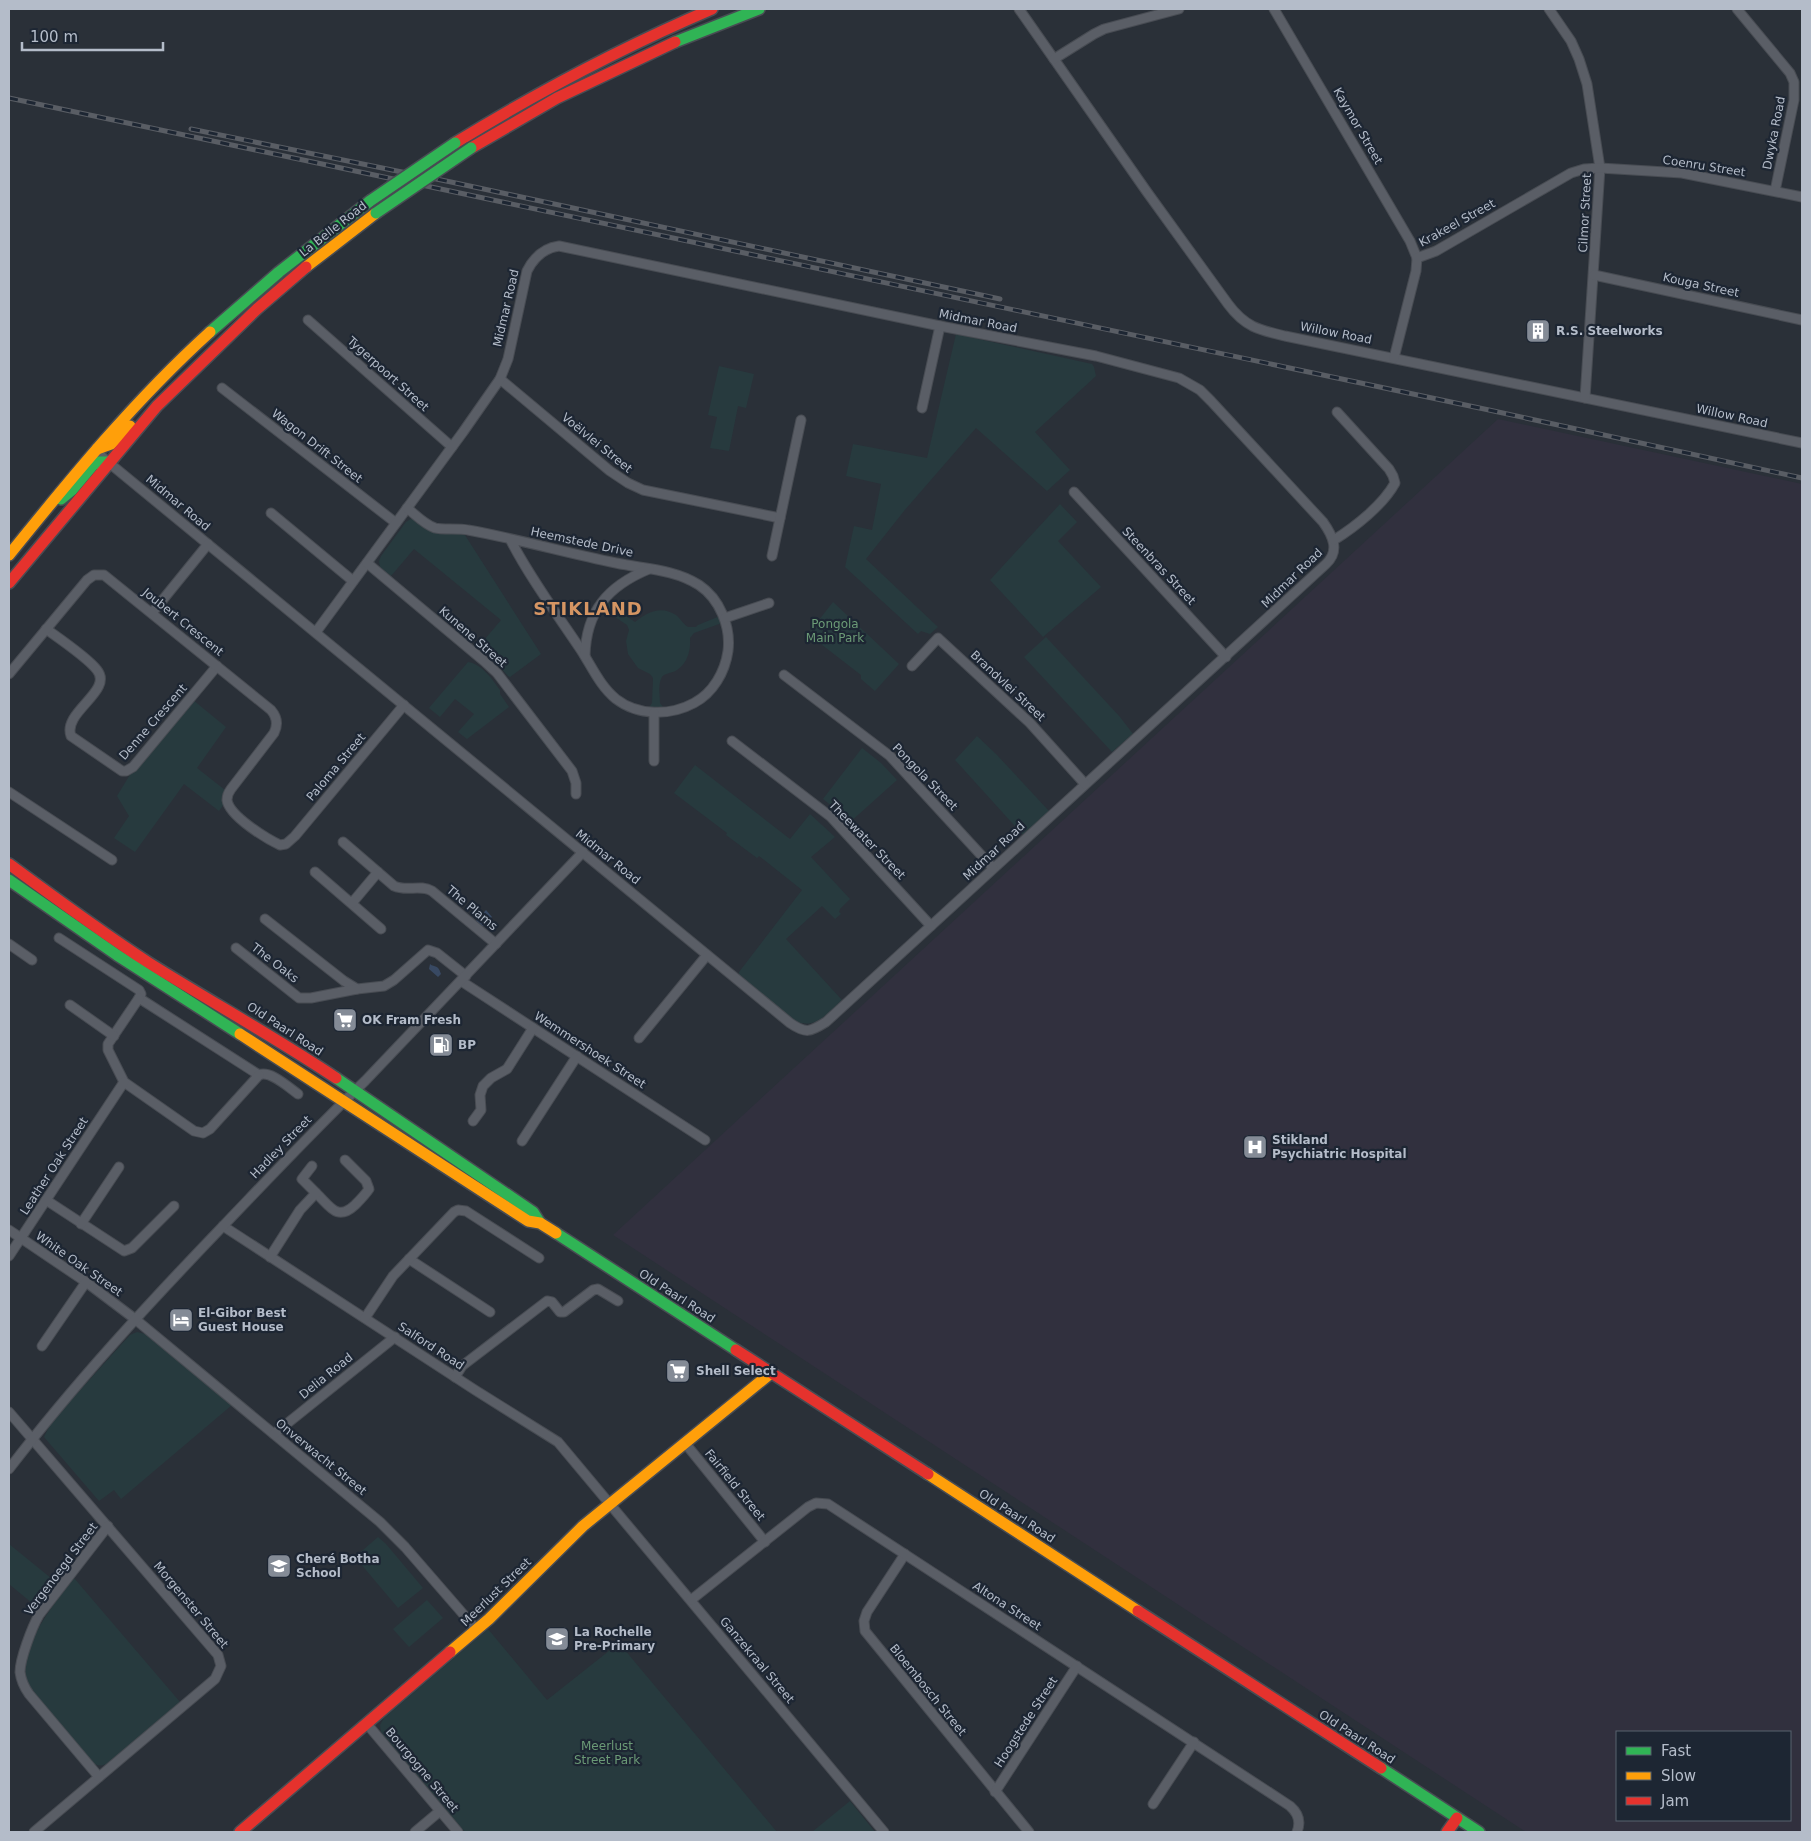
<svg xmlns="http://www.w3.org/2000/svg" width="1811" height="1841" viewBox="0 0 1811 1841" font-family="'DejaVu Sans',sans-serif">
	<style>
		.medical { fill: #31303e; fill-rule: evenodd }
		.green { fill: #273a3e }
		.water { fill: #384963 }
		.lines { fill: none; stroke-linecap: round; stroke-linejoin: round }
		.street-casing { stroke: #484c53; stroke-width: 11 }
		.fast-casing { stroke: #484c53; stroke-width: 14 }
		.slow-casing { stroke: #484c53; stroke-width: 14 }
		.jam-casing { stroke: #484c53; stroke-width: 14 }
		.street { stroke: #5a5e66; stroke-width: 9 }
		.fast { stroke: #30b455; stroke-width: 11 }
		.slow { stroke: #ff9f0a; stroke-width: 11 }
		.jam { stroke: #e5322d; stroke-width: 11 }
		.rail-casing { stroke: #595d64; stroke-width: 5 }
		.rail { stroke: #1d2633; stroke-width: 3; stroke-dasharray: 9; stroke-linecap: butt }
		.fast-bridge-casing { stroke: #484c53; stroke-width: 14; stroke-linecap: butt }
		.fast-bridge { stroke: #30b455; stroke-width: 11 }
		.labels { text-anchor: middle; stroke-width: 4.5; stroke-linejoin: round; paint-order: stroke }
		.street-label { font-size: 12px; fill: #b4bcc9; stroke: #1d2633 }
		.poi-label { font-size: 12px; font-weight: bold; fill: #b4bcc9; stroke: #1d2633; text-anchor: start }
		.park-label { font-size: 12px; fill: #6b9a76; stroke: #1d2633 }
		.district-label { font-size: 18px; font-weight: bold; letter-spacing: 1px; fill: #d59563; stroke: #1d2633 }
	</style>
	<rect width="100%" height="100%" fill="#2a3038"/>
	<path class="medical" d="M1498,419L1802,484V1832H1526L613,1235ZM1617,1732H1790V1820H1617Z"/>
	<g class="green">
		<path d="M956,334L1092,364L1094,367L1096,376L1035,432L1070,470L1047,491L976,428L904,511L866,559L938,627L930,634L921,631L918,634L845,567L854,526L872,530L881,484L846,476L853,444L927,458Z"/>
		<path d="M719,366L754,374L746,408L738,406L729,451L710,448L717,417L708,415Z"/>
		<path d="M1060,504L1077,522L1058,541L1101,587L1043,637L990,580Z"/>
		<path d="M412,518C433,531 437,535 463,532L541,654L510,677L508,676L480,645L501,620L414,549L391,576L380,567L379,561L381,556L406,522Z"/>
		<path d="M608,599L610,605L635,622C647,612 661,605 676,615C680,618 683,624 688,627H696L698,625L720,616L722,623L694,633L690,638C691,649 688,663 677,670C672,674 663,672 661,679C658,686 660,696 660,703L663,707V709H648L652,703L653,678L650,674L638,668L628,654L626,641L629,630L627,625L606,611H600Z"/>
		<path d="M833,602L899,664L875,691L861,679V675L808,634Z"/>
		<path d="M1046,637L1120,717L1133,734L1112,752L1024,657Z"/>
		<path d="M468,662C482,664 492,679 500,690V694L509,707L467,739L458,732L474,714L455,699L440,717L429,708Z"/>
		<path d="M193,700L226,727L197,768L225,790L224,804L219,811L184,784L135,852L114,838L129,816L117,796L131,773Z"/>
		<path d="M977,736L997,755L1049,811L1023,835L955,760Z"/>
		<path d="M862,748L881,763L897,780L849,823L837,810L823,799Z"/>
		<path d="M695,765L790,839L810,814L835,837L811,857L850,899L840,909L839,912L841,914L835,919L822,906L786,939L842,1000C828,1013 816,1030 795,1021L739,975V972L802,890L759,856L757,858L726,835L727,833L674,793Z"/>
		<path d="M137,1332L145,1334L232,1405L121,1499L114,1490L99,1501L44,1437L52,1421L130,1335Z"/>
		<path d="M378,1537L386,1544L423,1588L398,1608L355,1557Z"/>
		<path d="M9,1544L57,1583L38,1608L9,1584Z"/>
		<path d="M74,1578L180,1702L108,1763C102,1767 96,1766 91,1761L30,1689C11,1655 54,1604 74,1578Z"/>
		<path d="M427,1600L443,1618L409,1647L393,1629Z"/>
		<path d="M488,1629L547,1700L619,1643L777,1832H465L381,1732L380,1725L384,1718Z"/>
		<path d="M850,1801L875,1832H812Z"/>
	</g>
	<g class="water">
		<path d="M486,910L492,917L482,927L476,921Z"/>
		<path d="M430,964C435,968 438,964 441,974L438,977L429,969Z"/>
	</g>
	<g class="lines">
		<defs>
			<g id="street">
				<path d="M1019,9L1147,192L1228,304C1245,327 1259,330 1285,336L1802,443"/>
				<path d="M1274,9L1410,241L1417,258"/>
				<path d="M1549,9L1571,41L1579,59L1587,84L1600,168L1585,398"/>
				<path d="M1737,9L1790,73L1794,82V100L1775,191"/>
				<path d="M1054,59L1094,34L1104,29L1179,9"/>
				<path d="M1594,275L1802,320"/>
				<path d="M308,320L452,447"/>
				<path d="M1394,358L1416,271L1417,258L1436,251L1571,173L1584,169L1600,168L1682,173L1802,197"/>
				<path d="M500,379L610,471L628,483L643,490L780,518"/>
				<path d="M222,388L396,523"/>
				<path d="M922,408L940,326"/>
				<path d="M95,450L108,462L790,1023C806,1034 810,1032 826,1022L1326,564C1340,551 1333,536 1323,522L1211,401L1200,390L1179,378L1096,356L940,326L559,246C544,248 534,257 527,271L508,359L500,379L463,432L316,632"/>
				<path d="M1074,492L1226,657"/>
				<path d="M407,508C416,515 424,524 435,528C442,530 459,528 468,530C518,539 566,553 616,563C644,569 674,569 699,585C720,599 731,627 728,651C725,672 713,693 694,703C670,716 638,716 616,699C600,686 592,667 581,650C557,614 530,578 510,539"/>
				<path d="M271,513L353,581"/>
				<path d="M1334,540C1355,527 1383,505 1395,483L1393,476L1389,469L1337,412"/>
				<path d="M772,556L801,420"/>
				<path d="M367,563L484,661L497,673L572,771L576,783V794"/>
				<path d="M152,613L208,544"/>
				<path d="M725,618L769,603"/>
				<path d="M46,629C60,639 88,658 97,670C114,691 62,712 71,736L122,771H126L133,767L217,666"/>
				<path d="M585,656C586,611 608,586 649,569"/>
				<path d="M912,666L938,638L1030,723L1085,784"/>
				<path d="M9,674L87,580L94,575H104L271,710C277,717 278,725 274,733L231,789C228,793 227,796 227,800C229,816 267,839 280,845L286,844L295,836L404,705"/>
				<path d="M784,675L890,756L993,868"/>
				<path d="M732,741L831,817L931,926"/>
				<path d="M654,761V713"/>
				<path d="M9,792L112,860"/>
				<path d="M343,842L394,886C407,892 420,884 432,891L496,944"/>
				<path d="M315,872L381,929"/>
				<path d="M352,903L378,872"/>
				<path d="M265,919L344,981L357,989L384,986L394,980L428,950L437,953L466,976"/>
				<path d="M59,938L139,990L141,994L139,998L259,1075C270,1070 288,1087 298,1094"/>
				<path d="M9,944L32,960"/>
				<path d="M236,948L299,998H311L357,989"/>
				<path d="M461,981L705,1140"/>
				<path d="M139,998L108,1044V1050L124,1082L194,1131L203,1133L210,1129L259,1075"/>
				<path d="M70,1005L114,1036"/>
				<path d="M639,1038L707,955"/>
				<path d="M473,1121L481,1110L480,1095L483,1086L491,1078L507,1069L533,1028"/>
				<path d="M522,1141L577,1056"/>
				<path d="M316,1193C330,1206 337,1222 355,1205C360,1200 365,1195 369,1189L366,1181L345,1160"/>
				<path d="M46,1200L124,1251L132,1248L174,1206"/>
				<path d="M81,1224L119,1167"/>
				<path d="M223,1226L475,1390L558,1442L884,1832"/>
				<path d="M9,1230L86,1282L135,1319L380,1522L405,1547L477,1630"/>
				<path d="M9,1256L124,1082"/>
				<path d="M270,1257L300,1210L316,1193L302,1179L312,1166"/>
				<path d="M409,1259L490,1312"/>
				<path d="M365,1318L393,1276L454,1212L458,1210L466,1211L539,1258"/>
				<path d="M42,1346L86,1282"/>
				<path d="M455,1377L462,1366L547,1301L552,1302L560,1312H564L593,1290L598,1289L618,1301"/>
				<path d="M9,1412L218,1655L221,1666L215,1679L34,1832"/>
				<path d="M274,1434L395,1337"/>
				<path d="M685,1443L765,1542"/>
				<path d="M9,1469C75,1383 149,1303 224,1225C271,1176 317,1127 365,1081L583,852"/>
				<path d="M905,1554L867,1612L864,1621L865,1631L1029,1832"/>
				<path d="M691,1600L808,1507L816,1503L828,1504L1290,1806C1298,1813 1301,1822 1297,1832"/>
				<path d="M367,1724L458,1832"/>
				<path d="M99,1777L29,1694C24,1687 21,1680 20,1672C20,1659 32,1627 39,1615L108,1526"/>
				<path d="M995,1792L1077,1666"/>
				<path d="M1153,1804L1194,1742"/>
				<path d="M415,1832L440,1811"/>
			</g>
			<g id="fast">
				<path d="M675,42L759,9"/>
				<path d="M210,332L279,272L370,201"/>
				<path d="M61,499L72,490L93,465L99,462H108"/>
				<path d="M9,880L117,955L240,1034"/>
				<path d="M336,1078L533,1212L540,1223"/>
				<path d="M556,1233L736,1350"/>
				<path d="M1381,1768L1479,1832"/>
			</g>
			<g id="slow">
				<path d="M306,267L376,213"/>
				<path d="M97,449L111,444L130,426"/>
				<path d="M9,555C72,477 135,400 210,332"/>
				<path d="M240,1034L528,1221L540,1223L556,1233"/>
				<path d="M928,1474L1138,1611"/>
				<path d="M450,1652L489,1619L583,1526L771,1373"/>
			</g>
			<g id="jam">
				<path d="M455,143C538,92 623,47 712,9"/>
				<path d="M471,148L557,98L675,42"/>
				<path d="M9,583L157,406L257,309L306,267"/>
				<path d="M9,864C55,898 101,932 149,963C211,1002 275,1037 336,1078"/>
				<path d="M736,1350L928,1474"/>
				<path d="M1138,1611L1381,1768"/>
				<path d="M240,1832L450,1652"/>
				<path d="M1447,1832L1457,1818"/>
			</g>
		</defs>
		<use href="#street" class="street-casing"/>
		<use href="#fast" class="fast-casing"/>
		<use href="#slow" class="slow-casing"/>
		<use href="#jam" class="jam-casing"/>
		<use href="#street" class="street"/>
		<use href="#fast" class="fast"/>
		<use href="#slow" class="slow"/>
		<use href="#jam" class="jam"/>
		<defs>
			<g id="rail">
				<path d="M9,98L1489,410L1802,478"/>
				<path d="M191,129L451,182L1000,299"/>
			</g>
		</defs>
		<use href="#rail" class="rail-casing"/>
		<use href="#rail" class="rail"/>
		<defs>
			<g id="fast-bridge">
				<path d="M370,201L455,143"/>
				<path d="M376,213L471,148"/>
			</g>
		</defs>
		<use href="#fast-bridge" class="fast-bridge-casing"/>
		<use href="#fast-bridge" class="fast-bridge"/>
	</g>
	<defs>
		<symbol id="building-square" viewBox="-11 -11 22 22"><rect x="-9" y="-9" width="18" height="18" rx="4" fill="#848b96" stroke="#1d2633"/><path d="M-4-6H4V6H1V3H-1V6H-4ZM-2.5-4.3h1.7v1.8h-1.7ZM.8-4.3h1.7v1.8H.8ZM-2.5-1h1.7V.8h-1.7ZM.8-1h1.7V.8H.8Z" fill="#fff"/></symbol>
		<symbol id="supermarket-square" viewBox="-11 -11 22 22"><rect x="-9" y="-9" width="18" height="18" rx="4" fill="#848b96" stroke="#1d2633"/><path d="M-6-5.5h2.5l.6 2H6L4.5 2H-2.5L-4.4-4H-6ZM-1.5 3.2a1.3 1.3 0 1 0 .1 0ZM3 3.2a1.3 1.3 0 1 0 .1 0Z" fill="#fff"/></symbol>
		<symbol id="fuel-square" viewBox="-11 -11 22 22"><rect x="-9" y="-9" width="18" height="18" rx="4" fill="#848b96" stroke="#1d2633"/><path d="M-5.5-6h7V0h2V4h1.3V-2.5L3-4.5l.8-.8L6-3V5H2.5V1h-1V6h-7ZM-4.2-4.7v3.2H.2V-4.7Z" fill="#fff"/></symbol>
		<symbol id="hospital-square" viewBox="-11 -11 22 22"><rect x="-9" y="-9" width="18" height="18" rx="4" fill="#848b96" stroke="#1d2633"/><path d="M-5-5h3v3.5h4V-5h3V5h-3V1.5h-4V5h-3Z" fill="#fff"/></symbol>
		<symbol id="hotel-square" viewBox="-11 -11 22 22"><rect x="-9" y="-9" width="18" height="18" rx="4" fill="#848b96" stroke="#1d2633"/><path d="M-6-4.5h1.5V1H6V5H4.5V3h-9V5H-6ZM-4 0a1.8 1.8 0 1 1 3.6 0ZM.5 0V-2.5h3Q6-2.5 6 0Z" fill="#fff"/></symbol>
		<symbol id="school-square" viewBox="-11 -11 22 22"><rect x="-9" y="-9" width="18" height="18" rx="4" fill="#848b96" stroke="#1d2633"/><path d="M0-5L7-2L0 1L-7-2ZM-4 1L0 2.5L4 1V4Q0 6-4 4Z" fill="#fff"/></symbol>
	</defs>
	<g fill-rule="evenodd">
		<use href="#building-square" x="1524" y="317" width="28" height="28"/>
		<use href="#supermarket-square" x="331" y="1006" width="28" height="28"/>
		<use href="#fuel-square" x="427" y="1031" width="28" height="28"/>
		<use href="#hospital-square" x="1241" y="1133" width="28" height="28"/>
		<use href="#hotel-square" x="167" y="1306" width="28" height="28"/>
		<use href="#supermarket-square" x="664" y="1357" width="28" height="28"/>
		<use href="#school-square" x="265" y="1552" width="28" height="28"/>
		<use href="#school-square" x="543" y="1625" width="28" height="28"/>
	</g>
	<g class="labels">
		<g class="street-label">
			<text transform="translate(1358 126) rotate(60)" y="4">Kaymor Street</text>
			<text transform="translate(1774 133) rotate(-79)" y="4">Dwyka Road</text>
			<text transform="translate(1704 166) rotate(9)" y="4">Coenru Street</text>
			<text transform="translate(1585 213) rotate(-87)" y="4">Cilmor Street</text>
			<text transform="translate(1457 223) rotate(-29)" y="4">Krakeel Street</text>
			<text transform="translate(333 229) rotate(-38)" y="4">La Belle Road</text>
			<text transform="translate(1701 285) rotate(12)" y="4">Kouga Street</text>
			<text transform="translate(506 308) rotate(-77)" y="4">Midmar Road</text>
			<text transform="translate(978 321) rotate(11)" y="4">Midmar Road</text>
			<text transform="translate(1336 333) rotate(11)" y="4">Willow Road</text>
			<text transform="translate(388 374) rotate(42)" y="4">Tygerpoort Street</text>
			<text transform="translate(1732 416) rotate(12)" y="4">Willow Road</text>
			<text transform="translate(597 443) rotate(39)" y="4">Voëlvlei Street</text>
			<text transform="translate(317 446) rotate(38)" y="4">Wagon Drift Street</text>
			<text transform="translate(178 503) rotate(40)" y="4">Midmar Road</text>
			<text transform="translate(582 542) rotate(12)" y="4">Heemstede Drive</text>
			<text transform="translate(1159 566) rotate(47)" y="4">Steenbras Street</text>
			<text transform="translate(1292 578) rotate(-44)" y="4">Midmar Road</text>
			<text transform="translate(183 622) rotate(39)" y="4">Joubert Crescent</text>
			<text transform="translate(473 637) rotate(41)" y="4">Kunene Street</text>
			<text transform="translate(1008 686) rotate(43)" y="4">Brandvlei Street</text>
			<text transform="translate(153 722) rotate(-49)" y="4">Denne Crescent</text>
			<text transform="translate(336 767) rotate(-50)" y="4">Paloma Street</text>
			<text transform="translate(925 777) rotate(46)" y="4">Pongola Street</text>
			<text transform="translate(867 840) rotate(46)" y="4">Theewater Street</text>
			<text transform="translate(994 851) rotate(-43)" y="4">Midmar Road</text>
			<text transform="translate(608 857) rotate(39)" y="4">Midmar Road</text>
			<text transform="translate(472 908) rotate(40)" y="4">The Plams</text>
			<text transform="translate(275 963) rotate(38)" y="4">The Oaks</text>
			<text transform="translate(285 1029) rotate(33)" y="4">Old Paarl Road</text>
			<text transform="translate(590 1050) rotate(33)" y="4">Wemmershoek Street</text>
			<text transform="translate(281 1147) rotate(-46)" y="4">Hadley Street</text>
			<text transform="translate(54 1166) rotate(-57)" y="4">Leather Oak Street</text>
			<text transform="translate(79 1264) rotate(35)" y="4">White Oak Street</text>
			<text transform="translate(677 1296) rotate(33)" y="4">Old Paarl Road</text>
			<text transform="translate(431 1346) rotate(33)" y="4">Salford Road</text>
			<text transform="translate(326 1376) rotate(-39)" y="4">Delia Road</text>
			<text transform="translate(321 1457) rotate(39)" y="4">Onverwacht Street</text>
			<text transform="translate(735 1485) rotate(51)" y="4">Fairfield Street</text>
			<text transform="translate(1017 1516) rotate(33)" y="4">Old Paarl Road</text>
			<text transform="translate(61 1569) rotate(-53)" y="4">Vergenoegd Street</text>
			<text transform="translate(496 1592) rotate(-44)" y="4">Meerlust Street</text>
			<text transform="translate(191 1605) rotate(50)" y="4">Morgenster Street</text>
			<text transform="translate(1007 1606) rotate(33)" y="4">Altona Street</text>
			<text transform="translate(757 1660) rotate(50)" y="4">Ganzekraal Street</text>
			<text transform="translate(928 1690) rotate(51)" y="4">Bloembosch Street</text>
			<text transform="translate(1026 1722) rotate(-57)" y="4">Hoogstede Street</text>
			<text transform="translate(1357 1737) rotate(33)" y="4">Old Paarl Road</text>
			<text transform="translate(422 1770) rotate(50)" y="4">Bourgogne Street</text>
		</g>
		<g class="poi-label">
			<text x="1556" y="335">R.S. Steelworks</text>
			<text x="362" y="1024">OK Fram Fresh</text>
			<text x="458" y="1049">BP</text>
			<text x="1272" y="1144">Stikland<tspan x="1272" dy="14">Psychiatric Hospital</tspan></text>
			<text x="198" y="1317">El-Gibor Best<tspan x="198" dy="14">Guest House</tspan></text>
			<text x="696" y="1375">Shell Select</text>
			<text x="296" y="1563">Cheré Botha<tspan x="296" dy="14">School</tspan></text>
			<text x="574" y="1636">La Rochelle<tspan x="574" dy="14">Pre-Primary</tspan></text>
		</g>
		<g class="park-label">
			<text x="835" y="628">Pongola<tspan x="835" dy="14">Main Park</tspan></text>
			<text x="607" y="1750">Meerlust<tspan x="607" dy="14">Street Park</tspan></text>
		</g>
		<g class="district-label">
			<text x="588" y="615">STIKLAND</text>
		</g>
	</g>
	<rect width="1811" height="1841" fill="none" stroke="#b4bcc9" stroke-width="20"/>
	<rect x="1616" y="1731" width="175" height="90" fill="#1d2633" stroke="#59626f"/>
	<rect x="1626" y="1747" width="25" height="8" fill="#30b455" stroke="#59626f"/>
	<text x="1661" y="1756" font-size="15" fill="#b4bcc9">Fast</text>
	<rect x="1626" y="1772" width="25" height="8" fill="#ff9f0a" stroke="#59626f"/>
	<text x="1661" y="1781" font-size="15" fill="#b4bcc9">Slow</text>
	<rect x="1626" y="1797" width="25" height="8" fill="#e5322d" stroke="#59626f"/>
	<text x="1661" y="1806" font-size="15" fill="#b4bcc9">Jam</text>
	<path d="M22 42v8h141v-8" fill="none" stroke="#b4bcc9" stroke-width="2.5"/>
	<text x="30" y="42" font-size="15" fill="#b4bcc9" stroke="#1d2633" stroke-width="4" paint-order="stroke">100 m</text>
</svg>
